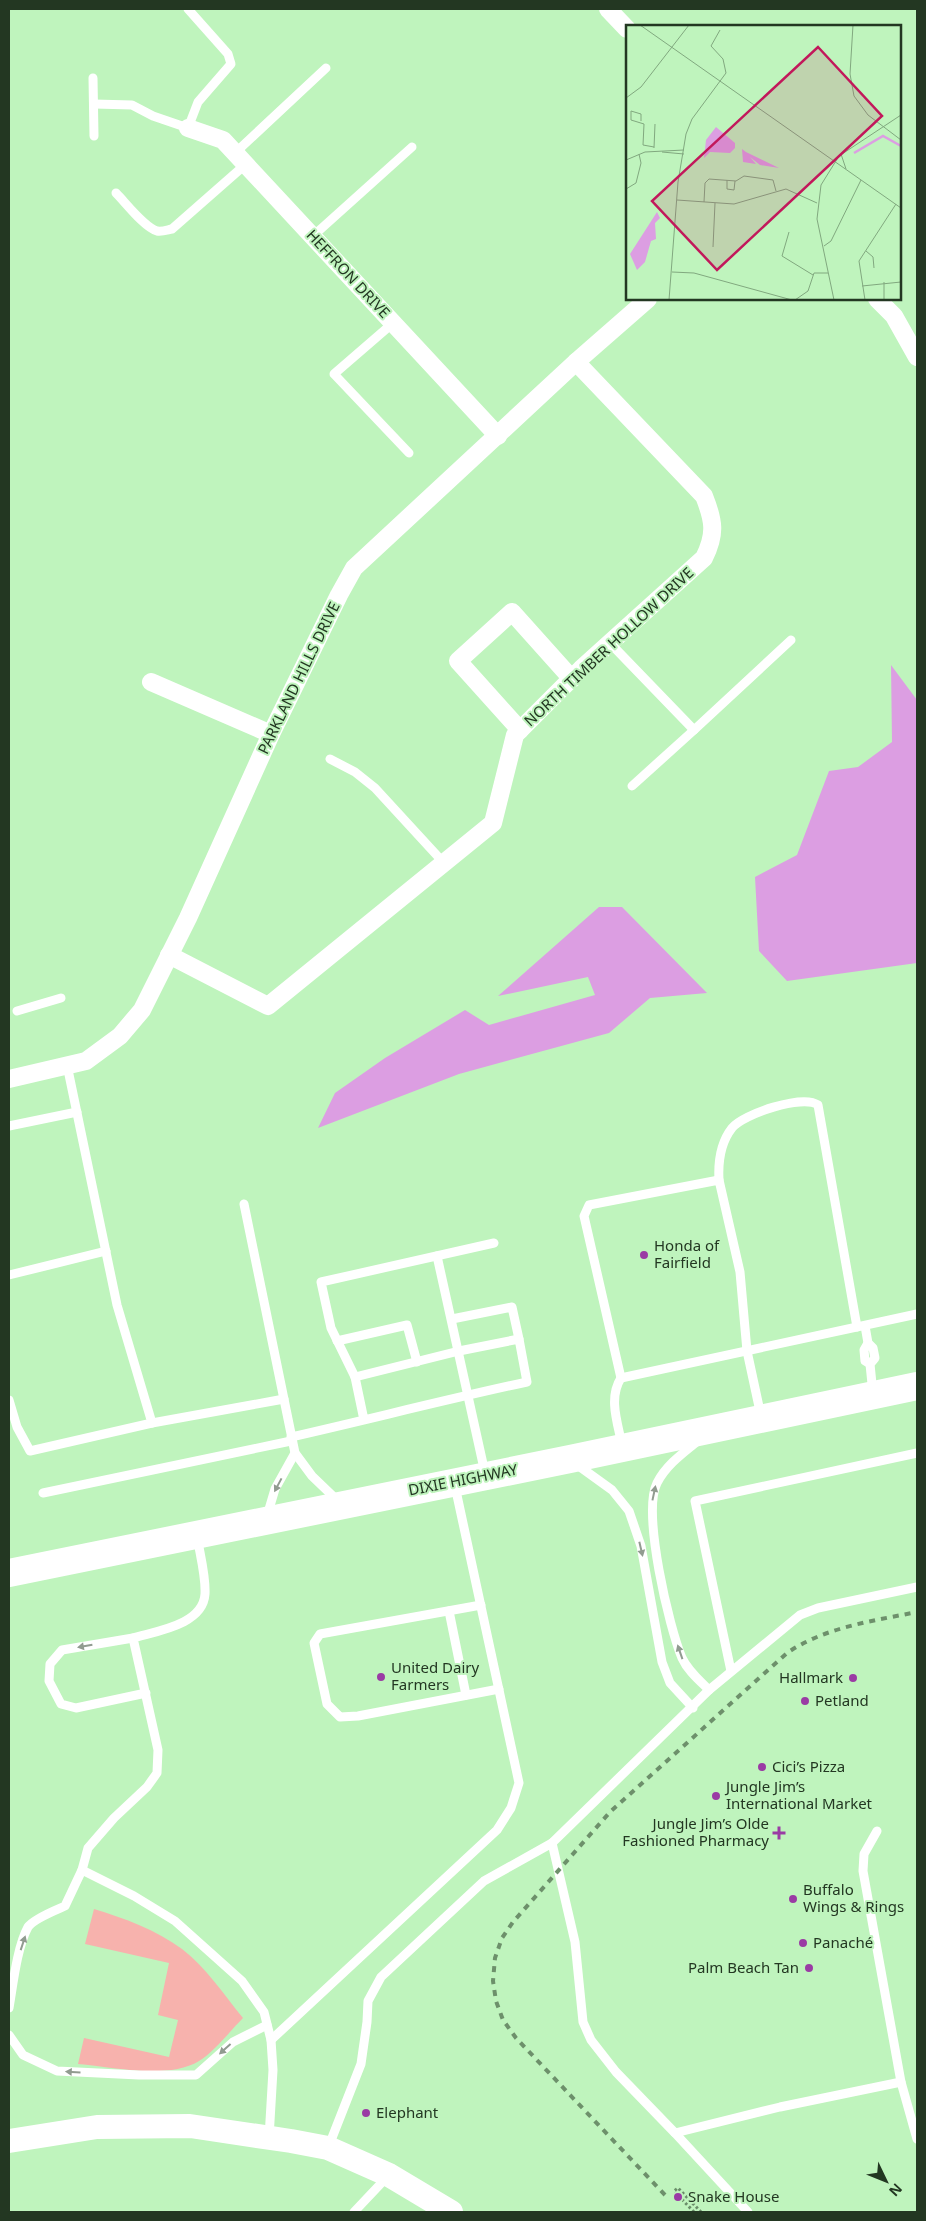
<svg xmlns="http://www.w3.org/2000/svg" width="926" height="2221" viewBox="0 0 926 2221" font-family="'Noto Sans',sans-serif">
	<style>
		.green { fill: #f7b2ad }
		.water { fill: #dc9ee2 }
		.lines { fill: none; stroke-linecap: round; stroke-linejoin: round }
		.path { stroke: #6a8d69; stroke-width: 3; stroke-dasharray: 2.5 2.5; stroke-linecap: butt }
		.lane { stroke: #fff; stroke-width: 9 }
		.street { stroke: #fff; stroke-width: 18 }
		.secondary { stroke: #fff; stroke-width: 24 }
		.primary { stroke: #fff; stroke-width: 28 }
		.rail { stroke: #6d906b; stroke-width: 4; stroke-dasharray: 6 6; stroke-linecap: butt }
		.oneway { fill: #919b90 }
		.poi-dot { fill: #9a3ba4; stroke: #bff4bd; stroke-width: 2 }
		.labels { text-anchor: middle; stroke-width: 4; stroke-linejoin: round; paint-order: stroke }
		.street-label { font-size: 15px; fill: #233722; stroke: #bff4bd }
		.poi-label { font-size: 15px; fill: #233722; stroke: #bff4bd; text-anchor: start }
		.inset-river { fill: none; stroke: #dc9ee2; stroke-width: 2.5 }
		.inset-road { fill: none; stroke: #81a87f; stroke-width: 1 }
		.view { fill: #c2185b; fill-opacity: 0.15; stroke: #c2185b; stroke-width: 2.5 }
		.inset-edge { fill: none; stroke: #233722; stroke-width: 2.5 }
	</style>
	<rect width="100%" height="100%" fill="#bff4bd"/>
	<path class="green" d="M94,1909C124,1918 156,1930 182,1949C206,1967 224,1995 243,2018C230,2031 214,2052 199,2061C168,2080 113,2067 78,2064L84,2038L169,2057L178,2020L158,2015L169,1963L85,1944Z"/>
	<g class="water">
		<path d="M891,665L917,700V963L787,981L759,951L755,877L797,855L829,771L858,767L892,742Z"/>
		<path d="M599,907H622L707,993L650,998L609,1033L459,1074L318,1128L335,1093L385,1058L465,1010L489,1025L595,995L588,977L498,996Z"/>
	</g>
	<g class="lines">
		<path class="path" d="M694,2212L674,2191L678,2188L701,2212"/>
		<g class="lane">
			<path d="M93,78L94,136"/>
			<path d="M94,104L132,105L153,116L188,128L198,102L231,64L228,54L188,9"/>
			<path d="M235,153L326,68"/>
			<path d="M116,193C126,203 144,227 157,231C162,232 167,230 172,229L246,164"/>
			<path d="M313,236L412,147"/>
			<path d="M393,323L334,374L409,453"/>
			<path d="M610,643L694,730L791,640"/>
			<path d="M330,759L355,772L375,788L443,862"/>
			<path d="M632,786L694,730"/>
			<path d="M17,1011L61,998"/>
			<path d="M9,1126L77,1112"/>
			<path d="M719,1180C718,1162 721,1142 732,1128C743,1114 803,1094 818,1105L857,1327"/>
			<path d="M244,1204L295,1453L312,1476L338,1501"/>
			<path d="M437,1256L485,1473"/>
			<path d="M9,1275L106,1251"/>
			<path d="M452,1319L512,1307L519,1339"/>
			<path d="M865,1326L868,1343L873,1348L875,1358L870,1364L873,1394"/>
			<path d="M337,1341L407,1325L417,1362"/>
			<path d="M868,1343L864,1350L865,1361L870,1364"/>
			<path d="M355,1377L331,1328L321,1282L494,1243"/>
			<path d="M621,1378L584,1216L589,1205L719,1180L740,1272L747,1351L761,1416"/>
			<path d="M9,1400L17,1427L30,1451L152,1423L117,1305L67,1065"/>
			<path d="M152,1423L284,1399"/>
			<path d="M291,1437C370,1419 448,1399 527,1382L519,1339L459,1351L355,1377L364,1420"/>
			<path d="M699,1440C683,1453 666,1465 657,1483C642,1513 669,1627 682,1658C688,1671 699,1680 709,1690"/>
			<path d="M622,1445C618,1424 608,1398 621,1378L917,1314"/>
			<path d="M576,1464L612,1490L629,1511L641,1546L662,1662L670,1683L693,1708"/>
			<path d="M43,1493L291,1441"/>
			<path d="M267,1516L275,1489L295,1453"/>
			<path d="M481,1605L320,1634L314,1643L327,1704L340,1717L358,1716L499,1689"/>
			<path d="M449,1611L466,1695"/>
			<path d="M133,1638L62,1650L50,1664L49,1681L61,1704L76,1708L146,1693"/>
			<path d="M731,1671L695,1501L917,1453"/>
			<path d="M877,1831L864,1854L863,1871L901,2082L917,2139"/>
			<path d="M552,1843L575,1942L583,2022L591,2040L616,2072L675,2133L748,2212"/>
			<path d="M82,1870L134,1896L175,1921L242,1981L264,2012L271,2040L273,2070L269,2138"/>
			<path d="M9,2008C13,1985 17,1947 28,1927C33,1919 56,1910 65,1906L82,1870L88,1848L114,1818L147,1787L157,1773L158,1750L133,1638C156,1631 203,1625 205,1594C206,1576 200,1555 197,1536"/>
			<path d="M9,2035L23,2055L57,2071L139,2075H196L233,2042L267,2025"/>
			<path d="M271,2040L497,1830L511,1808L519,1783L455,1486"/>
			<path d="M675,2133L780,2107L901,2082"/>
			<path d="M328,2148L361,2064L367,2022L368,2001L381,1977L484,1881L552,1843L709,1690L800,1615L818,1608L917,1587"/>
			<path d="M354,2212L388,2176"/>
		</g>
		<g class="street">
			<path d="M608,9L627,29"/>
			<path d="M188,128L223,140L498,436"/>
			<path d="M877,299L894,316L917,357"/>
			<path d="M151,682L271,734"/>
			<path d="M520,730L458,661L512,612L572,679"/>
			<path d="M169,955L268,1006L493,823L515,735L581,669L704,558C716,534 714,521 704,496L576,362"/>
			<path d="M9,1079L86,1061L120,1036L142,1010L188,918L271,734L339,595L354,568L576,362L648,299"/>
		</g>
		<path class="secondary" d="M9,2141L97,2127L190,2126L291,2141L328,2148L389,2175L451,2212"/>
		<path class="primary" d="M9,1573L570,1459L917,1386"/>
		<path class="rail" d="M665,2195L516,2038L503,2020L496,2001L493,1981L495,1958L502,1938L513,1922L610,1812L787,1653C825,1627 873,1621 917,1612"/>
	</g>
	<defs><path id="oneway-solid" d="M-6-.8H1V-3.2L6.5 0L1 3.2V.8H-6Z" transform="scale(1.25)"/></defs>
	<g class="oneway">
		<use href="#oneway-solid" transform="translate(278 1485) rotate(118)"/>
		<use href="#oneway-solid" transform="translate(654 1493) rotate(-78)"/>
		<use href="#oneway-solid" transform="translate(641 1549) rotate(77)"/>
		<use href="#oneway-solid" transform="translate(85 1646) rotate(170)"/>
		<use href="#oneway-solid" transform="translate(680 1652) rotate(-109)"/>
		<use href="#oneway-solid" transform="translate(23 1943) rotate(-72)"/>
		<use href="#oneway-solid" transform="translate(225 2049) rotate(138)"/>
		<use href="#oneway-solid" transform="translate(73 2072) rotate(-177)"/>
	</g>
	<g class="poi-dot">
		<circle cx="644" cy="1255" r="5"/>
		<circle cx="381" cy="1677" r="5"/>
		<circle cx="853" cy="1678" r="5"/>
		<circle cx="805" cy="1701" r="5"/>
		<circle cx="762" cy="1767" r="5"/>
		<circle cx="716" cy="1796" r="5"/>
		<path d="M776.5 1825.5h5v5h5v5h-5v5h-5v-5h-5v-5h5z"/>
		<circle cx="793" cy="1899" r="5"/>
		<circle cx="803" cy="1943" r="5"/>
		<circle cx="809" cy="1968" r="5"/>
		<circle cx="366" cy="2113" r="5"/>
		<circle cx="678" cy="2197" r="5"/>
	</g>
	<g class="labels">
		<g class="street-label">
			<text transform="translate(348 274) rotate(47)" y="5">HEFFRON DRIVE</text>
			<text transform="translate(609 647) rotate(-43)" y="5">NORTH TIMBER HOLLOW DRIVE</text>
			<text transform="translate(299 678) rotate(-64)" y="5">PARKLAND HILLS DRIVE</text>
			<text transform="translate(463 1480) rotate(-11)" y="5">DIXIE HIGHWAY</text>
		</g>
		<g class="poi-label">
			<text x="654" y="1251">Honda of<tspan x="654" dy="17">Fairfield</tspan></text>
			<text x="391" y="1673">United Dairy<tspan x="391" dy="17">Farmers</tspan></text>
			<text x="843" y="1683" text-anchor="end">Hallmark</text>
			<text x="815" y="1706">Petland</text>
			<text x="772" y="1772">Cici’s Pizza</text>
			<text x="726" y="1792">Jungle Jim’s<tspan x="726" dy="17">International Market</tspan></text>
			<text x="769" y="1829" text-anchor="end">Jungle Jim’s Olde<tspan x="769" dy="17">Fashioned Pharmacy</tspan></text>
			<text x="803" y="1895">Buffalo<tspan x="803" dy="17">Wings &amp; Rings</tspan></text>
			<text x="813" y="1948">Panaché</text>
			<text x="799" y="1973" text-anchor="end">Palm Beach Tan</text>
			<text x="376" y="2118">Elephant</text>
			<text x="688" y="2202">Snake House</text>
		</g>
	</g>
	<g transform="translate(626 25)">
		<rect width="275" height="275" fill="#bff4bd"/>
		<path d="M90,102L109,118V123L104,128L84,127L78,133L80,115ZM116,124L120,127L153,143L134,140L124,132L130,139L117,137ZM31,187L34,193L29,198L30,214L25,216L19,237L11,245L4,229Z" fill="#dc9ee2"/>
		<path class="inset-river" d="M228,128L257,111L275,121"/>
		<path class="inset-road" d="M14,0L275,183M227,0L224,49L228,71L242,90L275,115M0,73L15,62L63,0M15,96V89L5,86V95L18,99L17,120L28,122M28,123L29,99M36,127L58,129M215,129L220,144M0,135L19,127L58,125M101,155V164L108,165L109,156M0,164L10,158L15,138L13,129M51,175L108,179L160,164L191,178M78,177L79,158L83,154L110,156L118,151L147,155L150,166M163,207L156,231L187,250M198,221L205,216L235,155M87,222L89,178M240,226L247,232L248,243M46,247L68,248L166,275M258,257V275M236,261L275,257M43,275L52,157L60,109L66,94L100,48L97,34L85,21L94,5M169,275L182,266L188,248H202M208,275L191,194L195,160L213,131L275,90M239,275L233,236L270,179"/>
		<path class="view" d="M192,22L256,91L91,245L26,176Z"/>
		<rect width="275" height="275" class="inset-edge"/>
	</g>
	<rect width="926" height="2221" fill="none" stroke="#233722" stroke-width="20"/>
	<g transform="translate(886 2181) rotate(133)" stroke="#bff4bd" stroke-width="4" paint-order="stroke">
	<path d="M0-4L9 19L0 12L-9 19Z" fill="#233722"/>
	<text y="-8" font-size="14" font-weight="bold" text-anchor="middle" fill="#233722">N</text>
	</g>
</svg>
